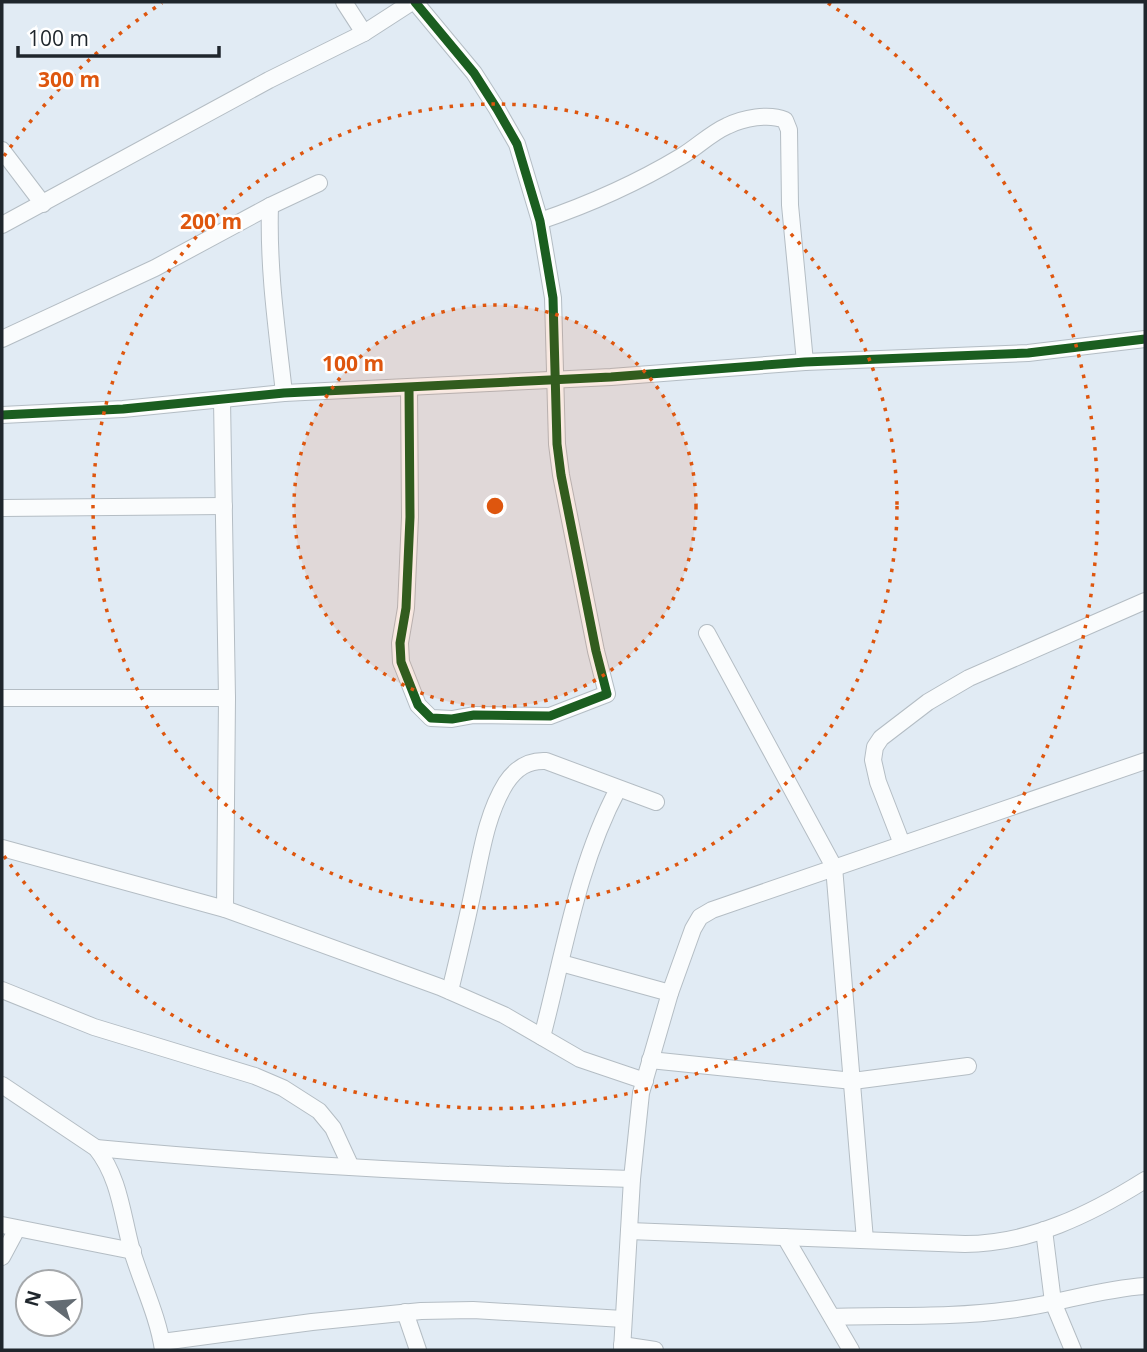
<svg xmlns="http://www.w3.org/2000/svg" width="1147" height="1352" viewBox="0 0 1147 1352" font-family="'Open Sans',sans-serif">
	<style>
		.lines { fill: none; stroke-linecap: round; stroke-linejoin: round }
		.minor-casing { stroke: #b4bdc4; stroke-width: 18 }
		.minor { stroke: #fafcfd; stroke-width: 16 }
		.cycleway-casing { stroke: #fff; stroke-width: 13 }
		.cycleway { stroke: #1b5e20; stroke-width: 9 }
		.ring { fill: none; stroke: #de560e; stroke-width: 3.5; stroke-dasharray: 3.5 7 }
		.centre { fill: #de560e; stroke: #fff; stroke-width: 3.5 }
		.ring-label { font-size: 21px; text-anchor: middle; font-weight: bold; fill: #de560e; stroke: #fff; stroke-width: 5; stroke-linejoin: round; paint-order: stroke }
	</style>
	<rect width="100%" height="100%" fill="#e1ebf4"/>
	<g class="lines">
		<defs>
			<g id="minor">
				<path d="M344,2L364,33"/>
				<path d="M2,150L43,204"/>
				<path d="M270,206C268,270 277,330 284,393"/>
				<path d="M540,221C590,204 637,183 682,156C697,147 711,133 727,126C743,118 769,113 785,120L789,130L790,205L805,362"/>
				<path d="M2,225L269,80L364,33L412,2"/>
				<path d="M2,339L155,268L270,206L319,183"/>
				<path d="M409,388L410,517L406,608L400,643L401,662L418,705L431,718L452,719L474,715L550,716L607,694L596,651L561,475L557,444L553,298L540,221L517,144L497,109L474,73L415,2"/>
				<path d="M222,400L227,698L225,909"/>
				<path d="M2,415L123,409L284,393L611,377L805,362L1028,353L1145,339"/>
				<path d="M2,508L224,506"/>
				<path d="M707,633L834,867L865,1240"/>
				<path d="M2,698H227"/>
				<path d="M902,844L878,782L873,760L875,747L881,738L928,702L969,678L1145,601"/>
				<path d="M2,848L225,909L440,987L504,1015L580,1059L645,1081"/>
				<path d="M561,963L670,993"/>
				<path d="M2,990L94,1027L255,1076L283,1088L319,1111L333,1128L351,1167"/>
				<path d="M450,991C458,958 466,925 473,891C481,855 486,815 506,783C516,768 528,760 546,761L656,802"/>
				<path d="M542,1037C564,954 577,866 618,789"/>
				<path d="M650,1060L853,1081L968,1066"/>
				<path d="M2,1085L96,1148C120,1178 122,1215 132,1251C142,1284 158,1316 163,1350"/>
				<path d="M96,1148C275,1165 453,1174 632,1179"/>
				<path d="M2,1225L133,1251"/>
				<path d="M1044,1230L1053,1302L1073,1350"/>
				<path d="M629,1231L965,1244C1030,1244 1091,1214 1145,1180"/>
				<path d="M785,1237L851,1350"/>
				<path d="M2,1257L17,1229"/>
				<path d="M405,1312L418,1350"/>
				<path d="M833,1317C892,1315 951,1318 1009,1310C1055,1305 1098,1289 1145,1286"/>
				<path d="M162,1342L312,1322L421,1311L473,1310L623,1319"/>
				<path d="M622,1345L655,1350"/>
				<path d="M622,1350L632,1179L641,1093L670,993L693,929L700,917L712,910L1145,761"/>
			</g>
		</defs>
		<use href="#minor" class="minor-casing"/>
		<use href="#minor" class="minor"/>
		<defs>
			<g id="cycleway">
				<path d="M409,388L410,517L406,608L400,643L401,662L418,705L431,718L452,719L474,715L550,716L607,694L596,651L561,475L557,444L553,298L540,221L517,144L497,109L474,73L415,2"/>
				<path d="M2,415L123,409L284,393L611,377L805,362L1028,353L1145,339"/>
			</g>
		</defs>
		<use href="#cycleway" class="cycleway-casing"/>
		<use href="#cycleway" class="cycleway"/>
	</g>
	<circle cx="495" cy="506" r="201" fill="#de560e" fill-opacity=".12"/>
	<g class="ring">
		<circle cx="495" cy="506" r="201"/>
		<circle cx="495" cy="506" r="402"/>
		<path d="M4 156A603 603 0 0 1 162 3M828 3A603 603 0 1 1 4 856"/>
	</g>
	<circle cx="495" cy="506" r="10" class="centre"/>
	<g class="ring-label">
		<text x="69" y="87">300 m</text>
		<text x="211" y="229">200 m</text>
		<text x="353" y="371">100 m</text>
	</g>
	<rect width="1147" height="1352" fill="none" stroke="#1f262c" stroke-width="7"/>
	<g transform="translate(49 1303) rotate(286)"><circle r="33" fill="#ffffff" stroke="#a5a8ab" stroke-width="2"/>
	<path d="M0-5L12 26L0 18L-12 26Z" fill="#636b72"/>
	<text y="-10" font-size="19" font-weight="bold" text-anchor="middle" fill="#1f262c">N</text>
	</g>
	<path d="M18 46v10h201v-10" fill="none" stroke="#1f262c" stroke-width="3.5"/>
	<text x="28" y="46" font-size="21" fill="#1f262c" stroke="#ffffff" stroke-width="5" paint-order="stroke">100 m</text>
</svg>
